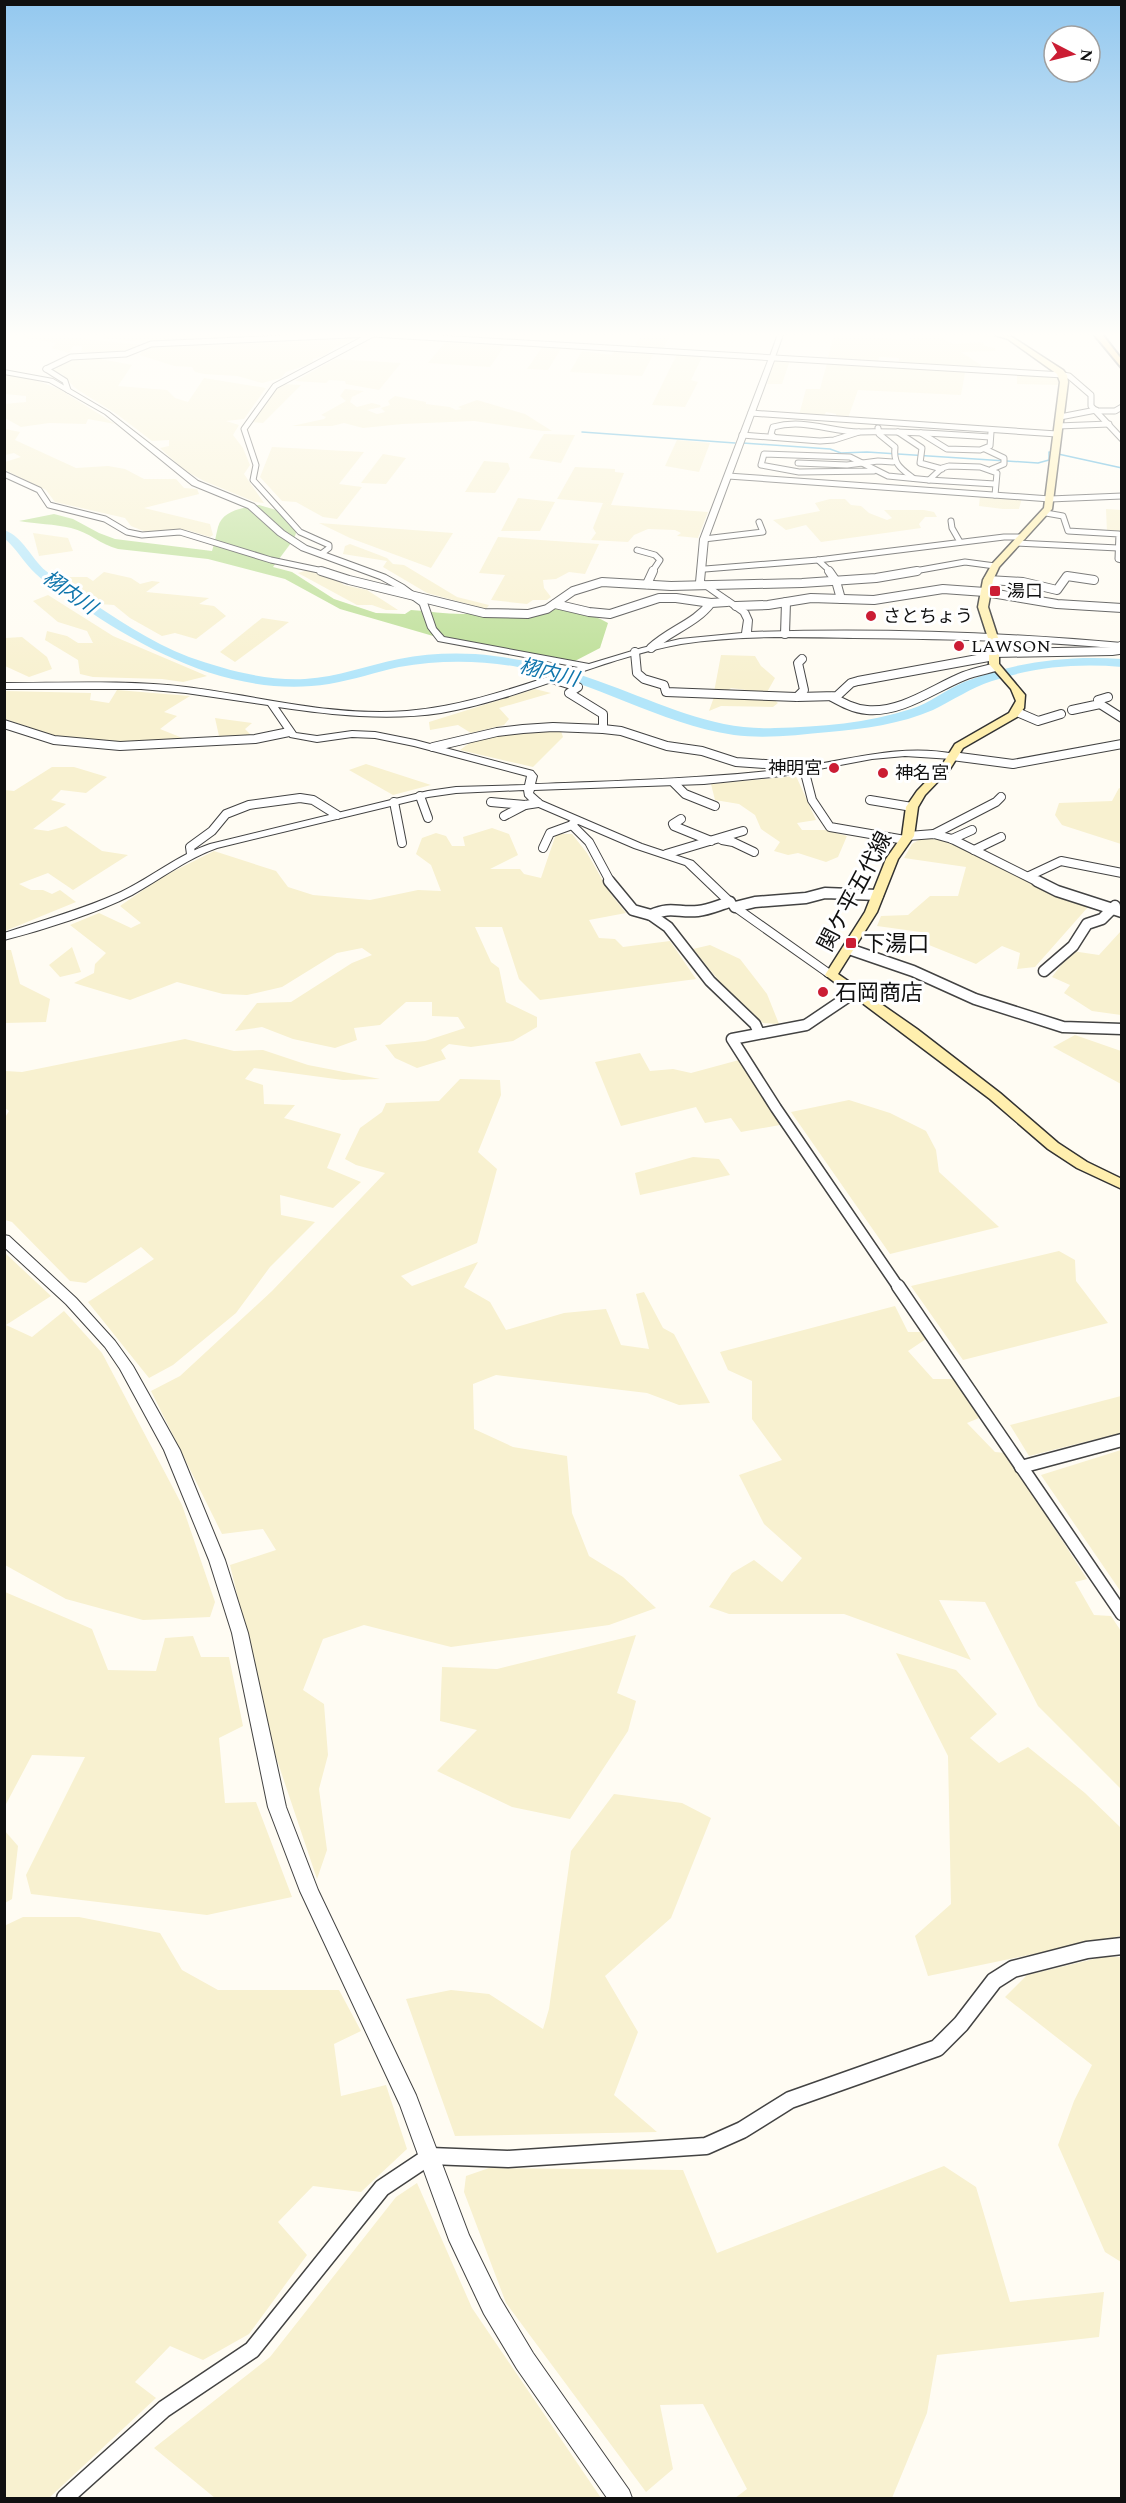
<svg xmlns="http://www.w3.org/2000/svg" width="1126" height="2503" viewBox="0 0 1126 2503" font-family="Spectral,'Noto Sans JP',serif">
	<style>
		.farmland { fill: #f8f1d0 }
		.forest { fill: #bddf97 }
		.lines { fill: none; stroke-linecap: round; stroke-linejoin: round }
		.stream { stroke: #35a4d7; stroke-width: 1.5 }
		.river { fill: #b3e6fa; fill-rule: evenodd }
		.minor-far4-casing { stroke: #434343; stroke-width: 7 }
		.minor-far3-casing { stroke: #434343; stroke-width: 10 }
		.minor-far2-casing { stroke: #434343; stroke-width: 13 }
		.minor-far1-casing { stroke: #434343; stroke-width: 15 }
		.minor-casing { stroke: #434343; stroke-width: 19 }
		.tertiary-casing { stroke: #434343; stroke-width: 2 }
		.secondary-casing { stroke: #323232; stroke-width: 3 }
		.primary-casing { stroke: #212121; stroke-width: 4 }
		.minor-far4 { stroke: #fff; stroke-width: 5 }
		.minor-far3 { stroke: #fff; stroke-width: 8 }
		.minor-far2 { stroke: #fff; stroke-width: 10 }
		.minor-far1 { stroke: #fff; stroke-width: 12 }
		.minor { stroke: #fff; stroke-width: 16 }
		.tertiary { fill: #fff; fill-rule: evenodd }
		.secondary { fill: #ffefae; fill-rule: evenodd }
		.primary { fill: #ffcc63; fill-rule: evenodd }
		.poi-dot { fill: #cb1d34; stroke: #fff; stroke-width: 2 }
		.labels { text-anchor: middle; stroke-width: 6; stroke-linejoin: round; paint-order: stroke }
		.far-poi-label { font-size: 18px; fill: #101010; stroke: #fff; text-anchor: start }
		.far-water-label { font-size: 20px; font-style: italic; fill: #0f75ac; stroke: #fff }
		.street-label { font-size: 22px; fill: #101010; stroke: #fff }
		.poi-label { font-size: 22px; fill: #101010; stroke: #fff; text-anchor: start }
	</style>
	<rect width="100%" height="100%" fill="#fffcf3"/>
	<g class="farmland">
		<path d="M26,333H57L67,337L143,345L132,351L117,353L81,352L82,346H73L69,353L52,348L56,343L22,337L27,334Z"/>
		<path d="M110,333H368L259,337L245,336L211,342L212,338L203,337L190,342H182L179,339L152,342L150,339L131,341L101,338Z"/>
		<path d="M642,333H671L663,349L635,347Z"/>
		<path d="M834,333H874L876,338L910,340L912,333H971L1004,338L945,334L939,337L954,344L982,342L985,346L995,348L996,351L961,352L981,365V369L899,364V358L879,357L878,362L828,359Z"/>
		<path d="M357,337L334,348L324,356L313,359V363L286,372L281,378L262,383L237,376L204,374L195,372L192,367L174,366L140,355L141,352L152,345Z"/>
		<path d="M447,340L467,341V344H506L490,367L428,363Z"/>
		<path d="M543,346L562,347L548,370L527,369Z"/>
		<path d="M582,351L612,355L614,351L642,352L653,355L642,376L570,372Z"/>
		<path d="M677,354L702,357L691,380L698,382L685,407L652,405Z"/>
		<path d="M91,357L132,365L118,386L167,390L175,398L188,402L204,378L266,388L244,419L226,421L239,425L233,435L243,448L250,465L244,474L264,503L255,502L204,481L184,470L160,448L169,446V440L152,441L118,415L75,388L62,374L53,370L72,359Z"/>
		<path d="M335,359L401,363L379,390L346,384L345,381L329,380L326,383L295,381Z"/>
		<path d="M775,359L790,360L782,384H767Z"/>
		<path d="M827,363L953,370L965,373L961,395L858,390L848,418L836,417V414L826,412L824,416L799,415L806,389H820Z"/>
		<path d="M5,374L30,378L59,389L115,424L88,419L86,424L49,423L21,427L5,418L4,404L26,402V396L5,394Z"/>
		<path d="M1017,374L1053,377L1060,379L1059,385L1017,384Z"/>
		<path d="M282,384L301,385L263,423L251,422L274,390Z"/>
		<path d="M345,389L364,391L352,397L350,402L357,407L372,403L380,405L381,407L367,410L377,414L385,412L381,408L390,405L388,401L395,396L426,402V404L450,407L456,410L462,409L458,407L477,400L525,414L552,431H542L474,421L402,424L363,428L344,423L332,426H292L324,419L326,417L321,415L346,401L340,396Z"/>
		<path d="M5,429L20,432L15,440L76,468L108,466L125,469L144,479H176L184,488L197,489L199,494L144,508L210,524L213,535L210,537L187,530L146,532L131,526L125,518L55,502L46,490L5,470V462L21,457L14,453L5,455Z"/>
		<path d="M544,434L575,435L561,463L529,458Z"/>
		<path d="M677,440L710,443L699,472L665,466Z"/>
		<path d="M272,447L364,452L339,484L362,487L337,519L323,517L296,502L282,501L260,477Z"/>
		<path d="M383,454L406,458L386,484L361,483Z"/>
		<path d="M484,461L508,463L510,469L495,493L465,492Z"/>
		<path d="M575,467L615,469V472L624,473L611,505L708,512L698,538L677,536L681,533L675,530L648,529L634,535L628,542L591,540L596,533L593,528L603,503L557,499Z"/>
		<path d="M980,496L1022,498L1019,509H1003L979,506Z"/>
		<path d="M518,498L555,502L540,531H501Z"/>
		<path d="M830,499H845L851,505L861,506L869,513L887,520L892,518L884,510H924L934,512L937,517H925L919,524L921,528L821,542L806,525L786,530L773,520L820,511L815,503Z"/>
		<path d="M1106,509L1121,510V533L1107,532Z"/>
		<path d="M319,523L453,533L431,568L350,538Z"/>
		<path d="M33,533L68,538L73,551L39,556Z"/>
		<path d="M498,537L599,544L585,574L569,572L556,579L543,580L544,588L551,597L547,600H533L527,604L491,600L505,575L479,573Z"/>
		<path d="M350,544L387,558L393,564L404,565L457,597L489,605L486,609L427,593L383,567L387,561L343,554L345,546Z"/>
		<path d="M308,570L332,576L344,585L367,590L398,610H386L372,605H357L298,573Z"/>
		<path d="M104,572L131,578L140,584L152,581L160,582L146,592L209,598L199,604L214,606L226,616L196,639L175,633L162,636L130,618L114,605L99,604L62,577H87L93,581Z"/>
		<path d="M48,595L113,636L207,676L183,682L162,679L93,677L80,674L78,660L45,640L47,631L67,636L78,643H93L87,631L58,622L33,601Z"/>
		<path d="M262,618L289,622L235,662L220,652Z"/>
		<path d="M22,637L47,657L52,669L29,677L5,666V638Z"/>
		<path d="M721,655L755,656L761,666L775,678L766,694L748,693L746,690L731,688L726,692H714Z"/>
		<path d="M535,689L551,693L499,708L509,719L504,725L471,733L458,725L430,730L429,722Z"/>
		<path d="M117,690L190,696L164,712L177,716L160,729L185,739L140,743L54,736L5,719V691L91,693L90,700L109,703Z"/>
		<path d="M714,697L773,699L778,703L773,707L721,706L709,711Z"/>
		<path d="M215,718L252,723L245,729L251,735L219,736Z"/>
		<path d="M548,730L561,731L563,737L533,767L460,750L472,741L512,733Z"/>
		<path d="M366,764L431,785L393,795L349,770Z"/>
		<path d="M52,767H74L107,777L86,793L61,790L51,800L66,804L33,829L48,831L66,826L102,851L128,855L73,890L48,873L19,884L31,890H43L52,894L60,890L76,902L5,931V790L14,791Z"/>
		<path d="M796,776L816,820L797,823L802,830H825L847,836L838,857L826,862L798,853L788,855L774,851L780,842L761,829L755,815L739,804L715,800L711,784Z"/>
		<path d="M1119,788L1122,789L1121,844L1062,825L1055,815L1059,803L1112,801Z"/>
		<path d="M492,828L509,834L518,855L490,869H520L524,874L541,878L556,834H572L587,853L610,893L626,913L589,920L599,938L615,939L623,947L670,941L696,979L540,1000L519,979L502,927H475L491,962L499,968L506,1002L537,1017V1027L513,1041L471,1047L449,1044L441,1050L446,1059L417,1068L395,1058L385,1045L425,1041L465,1028L458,1017L432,1016V1002H406L380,1025L354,1028L357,1040L335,1048L293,1039L262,1027L235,1031L257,1003L291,1002L352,963L372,955L362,948L337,953L282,987L247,995L223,994L177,982L130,1000L74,983L94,973L95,964L106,953L70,925L99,913L131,928L141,923L120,906L162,877L214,851L276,871L288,887L313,895L370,900L418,890L441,891L431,865L416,854L422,838L436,833L446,836L452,846H465L463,837Z"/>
		<path d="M922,838L942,840L1008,869L1042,889L1088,907L1035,967L1017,969L1020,953L1002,946L976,964L929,945L928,933L877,926L881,916L908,915L930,896H958L966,867L904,858L912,844Z"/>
		<path d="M1121,931V1015L1092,1011L1064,993L1070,985L1052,977L1072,951L1099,955Z"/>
		<path d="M710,945L740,959L767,994L779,1024L763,1023L720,982L693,949Z"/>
		<path d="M72,947L81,972L60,977L49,965Z"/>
		<path d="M5,950H11L20,984L50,999L46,1022L5,1023Z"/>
		<path d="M1075,1035L1121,1051V1084L1053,1047Z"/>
		<path d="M185,1039L234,1051L263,1050L308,1065L380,1079L343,1080L254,1068L245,1079L263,1085L264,1104L295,1105L284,1118L341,1134L327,1168L361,1182L333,1208L280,1195L281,1215L315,1222L270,1267L236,1313L173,1365L149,1378L88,1302L154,1259L141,1247L86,1283L70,1281L12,1222L5,1220L4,1119L9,1111L5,1108V1071L22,1072Z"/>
		<path d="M640,1053L650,1071L673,1069L691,1073L739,1060L780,1125L741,1132L731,1118L705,1123L696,1107L621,1126L595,1062Z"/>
		<path d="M460,1079L500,1080L501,1095L478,1152L497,1169L477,1243L401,1276L412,1286L478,1262L464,1287L490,1302L506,1330L564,1313L606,1309L621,1345L649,1349L636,1294L644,1292L663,1328L674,1334L710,1403L679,1405L647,1393L496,1375L473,1384L474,1429L513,1447L567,1456L572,1513L589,1556L623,1577L656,1608L609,1625L451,1647L364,1625L323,1639L303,1690L324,1704L328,1755L319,1789L327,1850L317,1879L275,1754L230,1565L276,1550L263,1529L222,1534L151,1391L180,1376L272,1291L385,1173L356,1165L345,1159L360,1128L382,1112L386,1103L439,1101Z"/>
		<path d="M849,1100L890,1113L926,1131L936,1150L939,1172L999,1227L890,1254L791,1112Z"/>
		<path d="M693,1157L719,1159L730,1175L640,1195L635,1173Z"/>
		<path d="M1059,1251L1075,1260L1076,1281L1108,1323L963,1360L911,1286Z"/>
		<path d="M5,1253L51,1296L6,1325L32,1337L64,1311L102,1353L182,1505L215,1602L210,1617L143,1620L66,1599L5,1565Z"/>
		<path d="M895,1306L908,1332H921L926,1339L908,1351L933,1379H954L979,1418L967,1423L995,1452L1006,1453L1087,1579L1075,1582L1094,1615L1111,1616L1121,1631V1789L1038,1706L985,1602L939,1600L971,1660L844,1614H729L709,1607L732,1573L754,1560L782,1582L802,1558L764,1524L739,1475L782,1460L752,1419V1381L728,1370L720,1352Z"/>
		<path d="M1121,1396V1433L1029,1456L1010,1425Z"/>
		<path d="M1121,1450H1122L1121,1592L1041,1475Z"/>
		<path d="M5,1592L92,1629L108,1670L156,1671L165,1638L193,1636L201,1657H229L243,1726L219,1738L225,1803L256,1802L292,1897L207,1915L31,1894L26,1875L85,1757L32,1755L5,1806Z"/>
		<path d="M636,1635L617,1693L636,1701L628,1731L570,1819L512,1807L437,1771L477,1730L440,1721L442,1667L497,1669Z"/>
		<path d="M896,1653L956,1670L997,1714L970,1738L999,1763L1028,1747L1085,1793L1121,1828V1936L928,1976L915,1936L951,1904L948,1756Z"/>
		<path d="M614,1794L682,1803L711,1818L671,1918L605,1976L638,2032L614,2095L657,2132L455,2136L406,1999L451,1990L489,1994L543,2029L549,2009L571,1851Z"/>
		<path d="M4,1830L18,1846L12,1899L5,1903Z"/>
		<path d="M23,1917H79L160,1933L182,1970L218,1990H339L361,2031L334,2044L341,2096L386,2085L407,2149L361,2192L313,2186L278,2222L307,2255L249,2334L203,2360L170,2346L135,2382L156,2398L49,2498H4V1926Z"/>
		<path d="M1102,1957H1121V2262L1105,2252L1058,2145L1074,2101L1092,2065L1005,1997L1027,1975Z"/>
		<path d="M944,2166L976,2187L1010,2302L1104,2292L1099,2337L937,2355L927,2413L892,2498H735L747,2489L703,2404L660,2405L673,2469L646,2492L506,2303L464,2192L466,2176L489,2168L683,2170L717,2253Z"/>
		<path d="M417,2183L472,2308L601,2498H215L154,2448L270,2357L396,2197Z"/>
	</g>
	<path class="forest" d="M259,505L283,512L298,527L294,539L273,567L292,572L334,599L376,613L405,614L411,610C428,611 445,614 462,614C508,613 567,598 608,623L600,648L573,662L447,640L340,609L285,579L208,559L118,549C101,545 89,532 71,528C55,524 36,524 19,521L54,514L73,519L99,533L115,539L212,551C215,542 216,535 218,527C223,509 245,508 259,505Z"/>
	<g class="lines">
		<g class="stream">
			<path d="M582,432L735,443"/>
			<path d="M743,443L830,449L841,453L867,452L1038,463L1049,460V452L1122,468"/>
		</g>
		<path class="river" d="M4,530C24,537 31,559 46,571C57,580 69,587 81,595C115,618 150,642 189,657C226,670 266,681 305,679C338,677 368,665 399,659C430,653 463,652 494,656C534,661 572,671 609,685C664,705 716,731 775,728C820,727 868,723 911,709C930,703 945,690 964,682C1014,662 1068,655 1122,659V667C1077,663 1034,667 992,681C971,688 953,700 933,710C901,724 863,729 829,732C797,735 765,739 734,735C659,724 593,680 518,667C479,660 438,660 399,667C376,672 353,680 329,684C239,698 152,655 80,605C65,595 48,586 36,574C24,563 17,549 4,538Z"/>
		<defs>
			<g id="minor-far4">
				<path d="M772,358L781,333"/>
				<path d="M46,369L71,357L126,354L151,344L372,334L1063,375L1069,376L1091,395V406L1122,439"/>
				<path d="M46,369L65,381L68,390"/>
				<path d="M1096,411H1115L1122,407"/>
				<path d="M751,413L1057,434"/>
				<path d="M1060,417L1096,410"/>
				<path d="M1058,426L1109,424"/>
				<path d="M878,428L879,434L895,447C893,464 900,468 913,478"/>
				<path d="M898,432L922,448L920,463L942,469"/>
				<path d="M921,433L947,449L980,450L990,446L991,432"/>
				<path d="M742,435L820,441L834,440L859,432"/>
				<path d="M774,437L771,434L773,427C805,418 830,432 860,432C903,431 947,434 990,437"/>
				<path d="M985,449L1004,458V464L992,469"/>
				<path d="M798,463L847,465L878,461L893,462"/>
				<path d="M874,471L799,472L761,465L764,454L850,457L888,476L929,480L942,468L949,466L980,467L997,473L995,495"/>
				<path d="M4,474L39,490L49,505L105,519L127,532L142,535L180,532L271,560L328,572"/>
				<path d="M728,476L1050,499L1122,496"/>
				<path d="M929,480L995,484"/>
				<path d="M1046,513L1063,516L1068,531L1119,534L1118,559L1122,560"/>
				<path d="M951,521L952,528L960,542"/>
				<path d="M704,539L763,532L759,522"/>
				<path d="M1016,543L1118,548"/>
				<path d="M637,550L655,555L660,560L652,572"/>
				<path d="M321,554L329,548V545L300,532L253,480L256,465L244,429L275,386L371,335"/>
				<path d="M818,560L831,572"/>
				<path d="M705,569L818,560L1004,537H1023"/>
				<path d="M909,572L965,562L995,566"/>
			</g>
			<g id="minor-far3">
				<path d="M321,571L349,580L484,613L528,614L547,609L573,591L602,582L671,586L802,583L876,578L917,571"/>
				<path d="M829,571L836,581L841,599"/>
				<path d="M988,580L1023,582L1057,590L1067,576L1094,580"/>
				<path d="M647,584L653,571"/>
				<path d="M555,604L589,612L610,614L659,598H676L711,603"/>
				<path d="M736,606L768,605L811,598L874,600L943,589L985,592L1057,604L1122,608"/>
				<path d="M785,634L786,602"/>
				<path d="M651,648C670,630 695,624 711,603L727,602"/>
				<path d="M635,652L637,673L644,679L664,685L666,692L797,697L837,696L851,683L858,681L994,656"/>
				<path d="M994,653L1112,651L1119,650L1121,646"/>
				<path d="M552,679L578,687L569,693L603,714V729"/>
				<path d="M797,697L804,690L798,663L802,659"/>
				<path d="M832,697C843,703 854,709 867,710C902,713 934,688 964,676C974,672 985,670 996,667"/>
				<path d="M1100,704L1122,718"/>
				<path d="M1072,710L1100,704L1098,700L1108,697"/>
				<path d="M1017,712L1038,721L1061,714"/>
				<path d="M4,724L54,740L120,746L255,739L289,732"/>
				<path d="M433,747L497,732L523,729L553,727L603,729L621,731L667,746L702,751L736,762L810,767"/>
				<path d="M952,756L1013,764L1122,744"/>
				<path d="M804,769L812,800L830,827L905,840"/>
				<path d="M674,783L685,794L715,806"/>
				<path d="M420,796L428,818"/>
				<path d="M870,800L912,807"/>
				<path d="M394,802L402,843"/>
				<path d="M491,802L525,805L538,803"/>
				<path d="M504,816L525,805"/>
				<path d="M681,819L673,824L674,826L711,841"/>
				<path d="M575,821L572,825L589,842L611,883"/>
				<path d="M934,834L996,802L1001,797"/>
				<path d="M908,836L934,834L952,839L1040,883"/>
				<path d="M952,839L972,830"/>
				<path d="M722,840L733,842L754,852"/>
				<path d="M543,848L550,833L572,825"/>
				<path d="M974,850L1001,837"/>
				<path d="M191,854L190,847L212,831L226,814L249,805L300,798L313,800L337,815"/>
				<path d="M666,854L743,831"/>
				<path d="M1029,876L1061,861L1122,873"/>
			</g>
			<g id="minor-far2">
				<path d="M609,881L633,910L651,915L668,927L710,981L755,1024L759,1033"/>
				<path d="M1037,881L1057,891L1122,912"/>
				<path d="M735,907L755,902L806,898L825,893L878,895"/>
				<path d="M651,915C671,906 678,913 698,911C709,910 719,905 730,902"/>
				<path d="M849,949L913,971L975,999L1063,1027L1122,1029"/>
				<path d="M1044,971L1073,946L1087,924L1102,919L1115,906"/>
				<path d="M855,992L806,1025L732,1039L776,1108L899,1288"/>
			</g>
			<g id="minor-far1">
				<path d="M898,1286L1122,1614"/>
				<path d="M1021,1467L1122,1440"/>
			</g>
			<path id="minor" d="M65,2498L164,2409L252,2350L382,2188L430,2156L508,2159L706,2146L742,2130L790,2100L937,2048L961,2024L994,1981L1013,1969L1087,1950L1122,1946"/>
			<g id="tertiary">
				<path d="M772,356L775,358L708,539L704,581L748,611L752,620L751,632C873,628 999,632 1122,643V649C1032,640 943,639 854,638C796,637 738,635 681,644C599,659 523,699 441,713C387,721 332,715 278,707L296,733L317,736L352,731L375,732L415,740L533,771L537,776L535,784C616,781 697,779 778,770C838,764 895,742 955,754L957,756L952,759L905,756L872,759L782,776L704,784L534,790L533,793L542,801L642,844L693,861L739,905L835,973V977H827L731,909L685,865L634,848L534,805L525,796L524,790L456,793L428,797L217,848C186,859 161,879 132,895C97,913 43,930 4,940V933C44,920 84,909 121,892C152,877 178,855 210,844L428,791L456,787L525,785L527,776L414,746L375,738L352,737L317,742L290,737L268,705L186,693L141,689H4V683C65,683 126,680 186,687C259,696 333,717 407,711C467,706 522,685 578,667L438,641L428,628L420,605L398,589L380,579L301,550L278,535L248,508L192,485L105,414L49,382L4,374V370L53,379L109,412L198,481L254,504L284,531L307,546L386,575L404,585L427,602L436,628L444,637L589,664L642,648L680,639L742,633L744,620L741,614L696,582L700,539L769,358Z"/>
				<path d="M4,1235L9,1236L76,1298L115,1341L133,1366L180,1450L225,1560L248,1633L286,1807L318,1890L416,2095L469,2235L500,2298L533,2353L629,2490L632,2498H607L517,2369L484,2314L449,2240L400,2105L300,1891L268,1807L232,1633L209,1560L164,1450L120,1369L105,1347L66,1304L4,1247Z"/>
			</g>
			<path id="secondary" d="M989,333L1012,337L1063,370L1067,375L1068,382L1052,509L999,567L993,580L988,607L999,641V664L1025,695L1024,708L1017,717L963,748L950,769L925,795L918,807L914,836L898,859L877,912L838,974L917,1029L1000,1093L1058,1143L1087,1162L1122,1179V1189L1077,1168L1048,1149L990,1099L825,975L865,912L886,859L902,836L906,807L917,791L942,765L955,744L1009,713L1016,701L1011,689L989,664V641L978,607L983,580L992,564L1044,508L1060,382L1057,374L1008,339Z"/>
			<path id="primary" d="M1093,333H1101L1122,360V368Z"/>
		</defs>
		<use href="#minor-far4" class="minor-far4-casing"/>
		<use href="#minor-far3" class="minor-far3-casing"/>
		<use href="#minor-far2" class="minor-far2-casing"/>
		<use href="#minor-far1" class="minor-far1-casing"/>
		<use href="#minor" class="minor-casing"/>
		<use href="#tertiary" class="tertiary-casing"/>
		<use href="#secondary" class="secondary-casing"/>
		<use href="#primary" class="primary-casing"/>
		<use href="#minor-far4" class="minor-far4"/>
		<use href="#minor-far3" class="minor-far3"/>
		<use href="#minor-far2" class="minor-far2"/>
		<use href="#minor-far1" class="minor-far1"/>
		<use href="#minor" class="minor"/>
		<use href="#tertiary" class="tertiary"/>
		<use href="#secondary" class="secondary"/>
		<use href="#primary" class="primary"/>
	</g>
	<linearGradient id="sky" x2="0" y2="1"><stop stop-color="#93c8ef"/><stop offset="0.49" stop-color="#fffefa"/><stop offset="1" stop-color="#fffefa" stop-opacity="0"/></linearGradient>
	<rect width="1126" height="683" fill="url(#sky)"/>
	<g class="poi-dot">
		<rect x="989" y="585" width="12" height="12" rx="3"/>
		<circle cx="871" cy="616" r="6"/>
		<circle cx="959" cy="646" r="6"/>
		<circle cx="834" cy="768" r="6"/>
		<circle cx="883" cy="773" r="6"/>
		<rect x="845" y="937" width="12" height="12" rx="3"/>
		<circle cx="823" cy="992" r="6"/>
	</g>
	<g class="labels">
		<g class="far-poi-label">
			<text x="1007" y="597">湯口</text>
			<text x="883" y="622">さとちょう</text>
			<text x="971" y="652">LAWSON</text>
			<text x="822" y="774" text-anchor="end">神明宮</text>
			<text x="895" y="779">神名宮</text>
		</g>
		<g class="far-water-label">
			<text transform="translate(70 592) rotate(35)" y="7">栩内川</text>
			<text transform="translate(549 672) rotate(14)" y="7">栩内川</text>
		</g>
		<g class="street-label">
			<text transform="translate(854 891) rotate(-62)" y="8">関ケ平五代線</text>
		</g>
		<g class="poi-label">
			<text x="863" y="951">下湯口</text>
			<text x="835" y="1000">石岡商店</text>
		</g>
	</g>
	<rect width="1126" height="2503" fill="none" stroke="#101010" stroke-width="12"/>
	<g transform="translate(1072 54) rotate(97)"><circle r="28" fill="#ffffff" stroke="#9f9f9f" stroke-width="1.5"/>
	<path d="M0-4.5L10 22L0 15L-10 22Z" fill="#cb1d34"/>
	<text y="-9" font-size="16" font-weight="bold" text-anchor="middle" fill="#101010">N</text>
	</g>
</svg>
